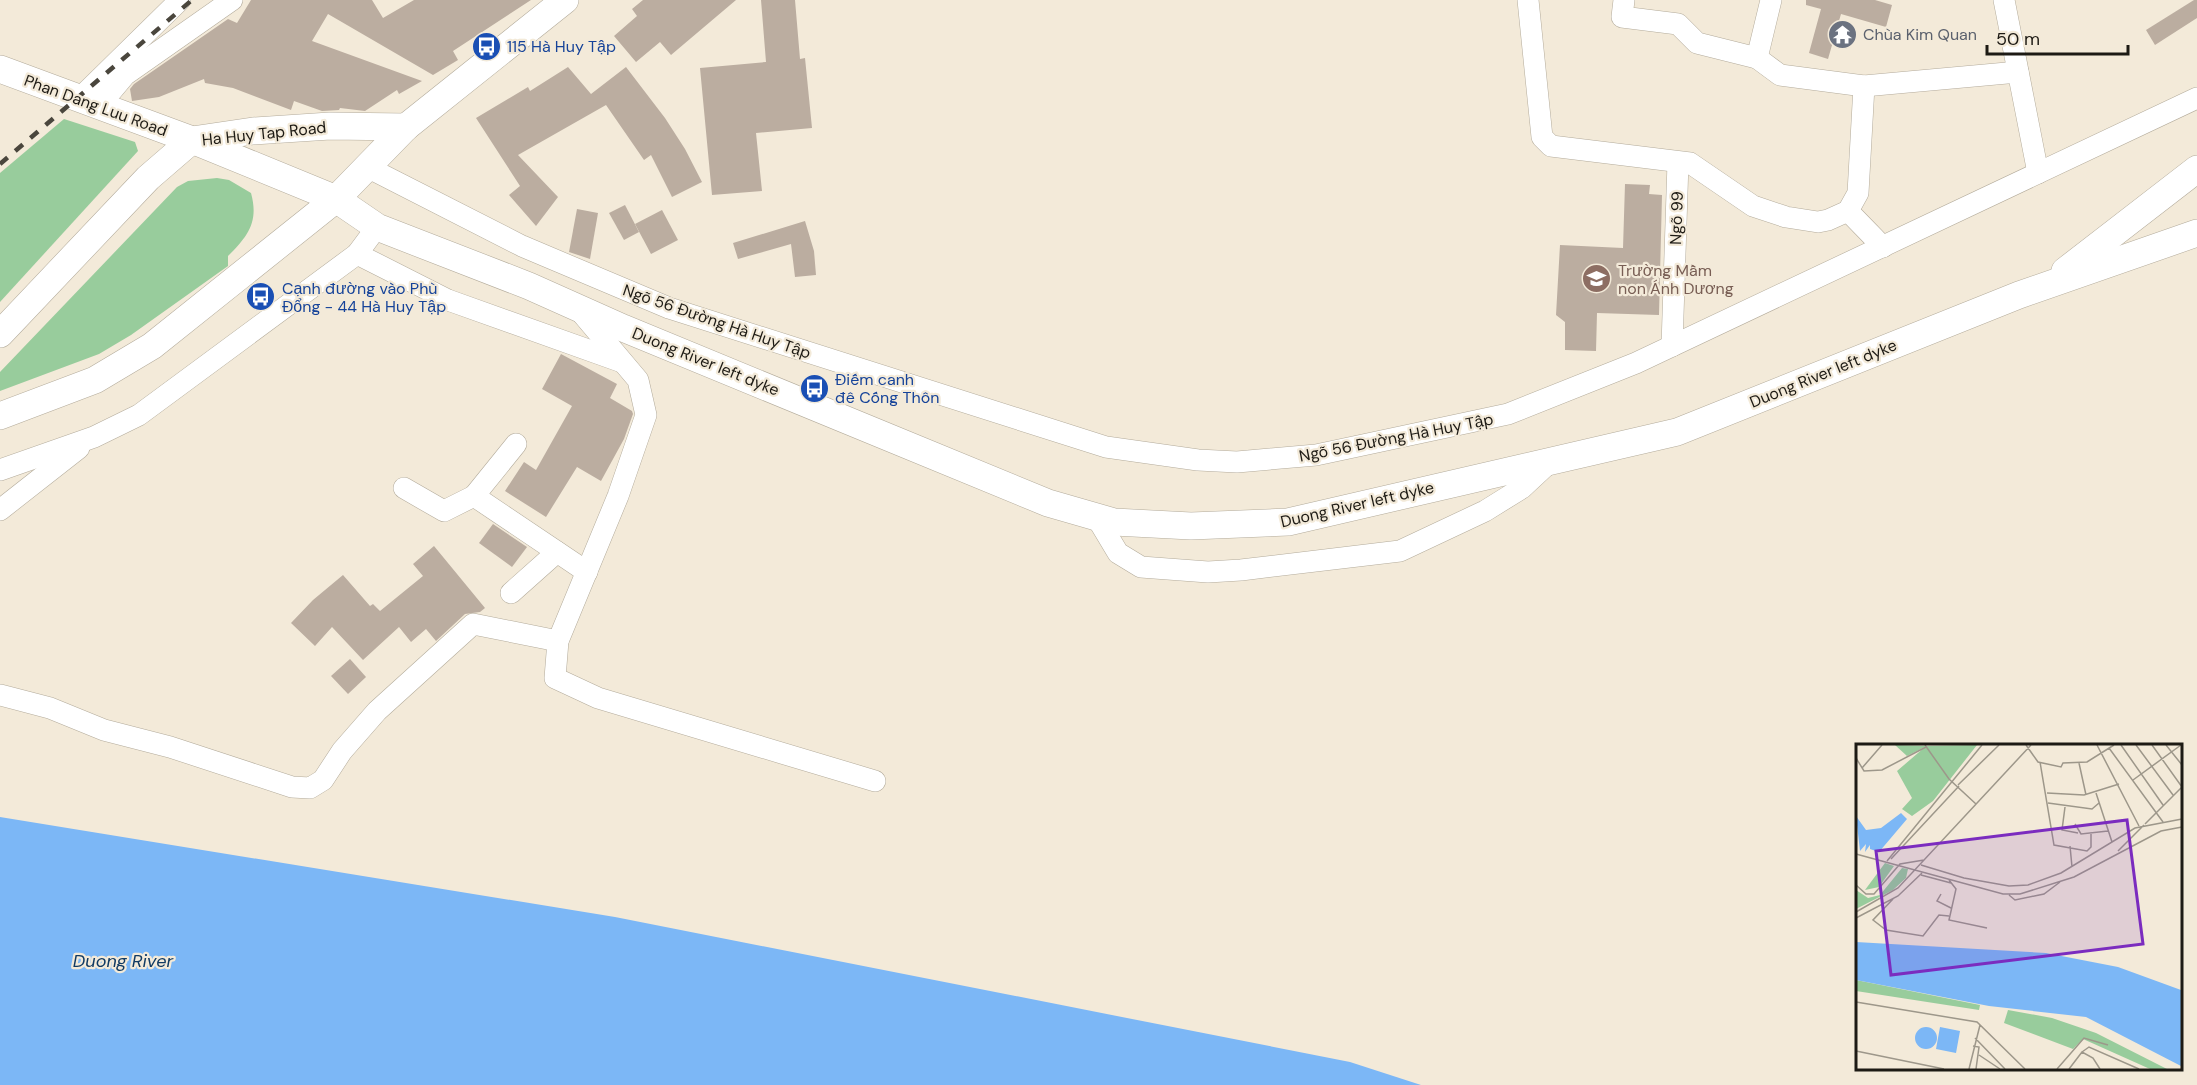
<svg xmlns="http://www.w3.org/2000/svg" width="2197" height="1085" viewBox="0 0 2197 1085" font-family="'DM Sans',sans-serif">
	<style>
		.green { fill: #98cc9c }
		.water { fill: #7cb7f6 }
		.building { fill: #bbada0 }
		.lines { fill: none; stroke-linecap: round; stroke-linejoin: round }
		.minor-casing { stroke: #b3ab9b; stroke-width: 22 }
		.major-casing { stroke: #b3ab9b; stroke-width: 28 }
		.minor { stroke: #fff; stroke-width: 21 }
		.major { stroke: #fff; stroke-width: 27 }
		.rail { stroke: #4a463d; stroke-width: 4.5; stroke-dasharray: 10 10; stroke-linecap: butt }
		.labels { text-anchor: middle; stroke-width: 4.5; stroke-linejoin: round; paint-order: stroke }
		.worship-label { font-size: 16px; fill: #5b616d; stroke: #f3ead9; text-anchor: start }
		.transit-label { font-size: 16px; fill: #164399; stroke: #f3ead9; text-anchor: start }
		.street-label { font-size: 16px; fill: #1d1a14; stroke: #f3ead9 }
		.education-label { font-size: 16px; fill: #785e54; stroke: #f3ead9; text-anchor: start }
		.water-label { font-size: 18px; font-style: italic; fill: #103a63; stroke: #f3ead9 }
		.inset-road { fill: none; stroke: #9d978a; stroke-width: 1.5 }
		.view { fill: #7b2cbf; fill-opacity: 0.15; stroke: #7b2cbf; stroke-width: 3 }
		.inset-edge { fill: none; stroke: #1d1a14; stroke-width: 3 }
	</style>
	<rect width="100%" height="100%" fill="#f3ead9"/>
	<g class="green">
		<path d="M64,119L135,142L138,151L0,302V173Z"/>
		<path d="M217,178L229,180L251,193C259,222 248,236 228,256V266L131,335L99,354L0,391V372L177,187L188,181Z"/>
	</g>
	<path class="water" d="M0,817L615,917L1350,1062L1421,1085H0Z"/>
	<g class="building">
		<path d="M251,0H372L383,18L414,0H531L453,51L458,60L433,75L328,14L312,41L422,81L399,94L397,90L365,111L340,108L339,110L322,111L294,101L291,110L233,88L205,83L204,79L159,97L132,101L130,89L134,84L228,19L237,23Z"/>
		<path d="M643,0H736L671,55L660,42L636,62L614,36L637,16L632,9Z"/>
		<path d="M761,0H795L800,59L805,58L812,128L756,133L762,191L712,195L700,68L766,62Z"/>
		<path d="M1806,0H1875L1892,5L1886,27L1841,14L1828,59L1809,53L1821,9L1806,5Z"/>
		<path d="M2194,0H2197V18L2155,45L2146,30Z"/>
		<path d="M568,67L591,94L626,67L665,118L685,149L702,182L672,197L651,155L644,160L606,105L518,155L558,197L536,226L509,195L520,186L476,118L528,87L530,91Z"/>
		<path d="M1625,184L1650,185L1649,194L1662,195L1659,315L1597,313L1596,351L1565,350V322L1556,315L1560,245L1623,248Z"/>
		<path d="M625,205L639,232L624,240L609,213Z"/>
		<path d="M577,209L598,213L590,259L569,252Z"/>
		<path d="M662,210L678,240L651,254L635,224Z"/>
		<path d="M805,221L814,251L816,275L795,277L791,244L738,259L733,243Z"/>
		<path d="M561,354L617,384L610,398L632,411L633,414L624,439L601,481L577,467L546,517L505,491L524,462L536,470L572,406L542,389Z"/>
		<path d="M493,524L527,547L512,567L479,543Z"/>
		<path d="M434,546L485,608L480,612L465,614L436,641L426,629L411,642L399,627L363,660L332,627L315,646L291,623L313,600L343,575L370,606L373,604L380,611L423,576L413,564Z"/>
		<path d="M350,659L366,677L348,694L331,676Z"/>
	</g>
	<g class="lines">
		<defs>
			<g id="minor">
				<path d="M1528,0L1542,137L1551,146L1690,163L1753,206L1786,217L1818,222L1828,220L1848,211L1858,193L1864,86"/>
				<path d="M1624,0L1622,17L1678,24L1697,43L1757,58"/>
				<path d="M1771,0L1757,58L1780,75L1864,86L2018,72"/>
				<path d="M2004,0L2038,173"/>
				<path d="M79,99L180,0"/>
				<path d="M99,106L125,75L232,0"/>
				<path d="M367,167L522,246L669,308L1106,447L1198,460L1237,462L1316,455L1508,414L1636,363L2197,98"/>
				<path d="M1848,211L1883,247"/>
				<path d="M357,254L448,300L622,362"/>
				<path d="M579,310L638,380L646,415L618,496L558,641L555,678L598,698L875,781"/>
				<path d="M1672,346L1678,162"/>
				<path d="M516,444L474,496L587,572"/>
				<path d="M0,470L94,437L139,415L357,254L377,227"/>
				<path d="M404,488L444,511L474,496"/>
				<path d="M0,510L79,448"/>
				<path d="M1097,518L1118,553L1141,567L1208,572L1241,570L1400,551L1485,511L1522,488L1551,461"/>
				<path d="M511,593L557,552"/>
				<path d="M0,695L50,708L104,730L170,747L292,787L310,788L323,780L342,751L377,711L473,624L558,641"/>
			</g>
			<g id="major">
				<path d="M0,69L192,140L336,199L377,227L529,286L623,328L1048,503L1114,522L1191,526L1288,522L1677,432L2019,295L2197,233"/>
				<path d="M2065,271L2197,169"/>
				<path d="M0,334L148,178L192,140L253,131L330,126L406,127"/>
				<path d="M0,416L95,380L152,346L336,199L406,127L565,0"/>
			</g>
		</defs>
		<use href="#minor" class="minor-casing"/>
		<use href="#major" class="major-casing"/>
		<use href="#minor" class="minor"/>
		<use href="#major" class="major"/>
		<path class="rail" d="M0,164L192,0"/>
	</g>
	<defs>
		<symbol id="temple-disc" viewBox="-11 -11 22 22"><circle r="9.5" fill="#6b7280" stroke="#f3ead9"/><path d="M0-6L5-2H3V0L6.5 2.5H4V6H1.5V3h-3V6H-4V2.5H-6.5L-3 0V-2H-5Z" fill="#fff"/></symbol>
		<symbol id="bus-disc" viewBox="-11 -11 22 22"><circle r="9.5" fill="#1a4fb4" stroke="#f3ead9"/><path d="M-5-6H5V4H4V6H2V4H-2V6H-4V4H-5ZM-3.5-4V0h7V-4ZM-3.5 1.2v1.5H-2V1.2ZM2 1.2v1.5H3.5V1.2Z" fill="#fff"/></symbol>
		<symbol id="school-disc" viewBox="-11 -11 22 22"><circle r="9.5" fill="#8d6e63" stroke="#f3ead9"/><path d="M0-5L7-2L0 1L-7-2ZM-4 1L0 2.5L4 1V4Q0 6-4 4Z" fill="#fff"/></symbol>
	</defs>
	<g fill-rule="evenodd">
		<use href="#temple-disc" x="1826" y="18" width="33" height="33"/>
		<use href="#bus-disc" x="470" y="30" width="33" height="33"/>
		<use href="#school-disc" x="1580" y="262" width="33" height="33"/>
		<use href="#bus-disc" x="244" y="280" width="33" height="33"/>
		<use href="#bus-disc" x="798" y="372" width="33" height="33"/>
	</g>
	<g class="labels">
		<g class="worship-label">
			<text x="1863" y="40">Chùa Kim Quan</text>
		</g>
		<g class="transit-label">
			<text x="507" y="52">115 Hà Huy Tập</text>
			<text x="282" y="294">Cạnh đường vào Phù<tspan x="282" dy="18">Đổng - 44 Hà Huy Tập</tspan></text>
			<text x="835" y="385">Điếm canh<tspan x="835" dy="18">đê Cống Thôn</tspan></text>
		</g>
		<g class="street-label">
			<text transform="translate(96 105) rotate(20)" y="6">Phan Dang Luu Road</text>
			<text transform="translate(264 133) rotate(-6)" y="6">Ha Huy Tap Road</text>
			<text transform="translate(1676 218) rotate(-88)" y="6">Ngõ 99</text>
			<text transform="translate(717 321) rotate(19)" y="6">Ngõ 56 Đường Hà Huy Tập</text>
			<text transform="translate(706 361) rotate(22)" y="6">Duong River left dyke</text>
			<text transform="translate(1823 373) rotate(-22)" y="6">Duong River left dyke</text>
			<text transform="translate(1396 437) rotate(-11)" y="6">Ngõ 56 Đường Hà Huy Tập</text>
			<text transform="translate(1357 504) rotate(-13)" y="6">Duong River left dyke</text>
		</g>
		<g class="education-label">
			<text x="1618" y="276">Trường Mầm<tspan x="1618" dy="18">non Ánh Dương</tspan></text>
		</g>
		<g class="water-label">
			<text x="123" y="967">Duong River</text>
		</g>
	</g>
	<g transform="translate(1856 744)">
		<rect width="326" height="326" fill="#f3ead9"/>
		<path d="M39,1L71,2L121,1L77,57L56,72L46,65L56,54L41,27L69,3L51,12ZM29,119L38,122L23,143L9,146ZM46,124L52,125L50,134L37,146L0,165V146L12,154L24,151ZM0,236L124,261L123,266L0,247ZM152,266L196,274L240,289L311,325H294L227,295L217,305L148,279Z" fill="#98cc9c"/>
		<path d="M45,69L51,75L23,108L14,105V101L9,108L10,100L4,107L0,72L10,86L25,84ZM0,198L190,209L262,223L325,246V322L230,273L133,262L0,236ZM59 294a11 11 0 1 1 22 0a11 11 0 1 1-22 0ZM84,283L104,287L100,309L80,305Z" fill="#7cb7f6"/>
		<path class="inset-road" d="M69,1L93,35L120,60M170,1L182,18L205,23L207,19L231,18L258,1M241,1L283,82M265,1L307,61M280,1L317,51M296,1L326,43M310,1L326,21M253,4L307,78M0,14L8,27L26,26L70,3M184,18L198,101L231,107L235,103V90M223,19L230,51M6,24L26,1M277,36L325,1M102,41L143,1M191,49L228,51L263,40M240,49L256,98M192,59L236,65L243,59M209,63L206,86L222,89M219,80L225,90L252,87M289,80L326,43M214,102L216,123M262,107L288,81M0,110L147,150H164L218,133L305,87L326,83M35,115L103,42M31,117L126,1M65,121L108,134L153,142L172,141L205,129L279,84L326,75M65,131L95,139M93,136L100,145L93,176L131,184M0,141L10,150H18L44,120L68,116M85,150L81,157L95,164M153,151L159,156L188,150L204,138M37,155L17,176L30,186L67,192L83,171L93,172M0,168L42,144L175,1M0,174L42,152L66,129M0,258L121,278L169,325M119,294L149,325M117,302L123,303L120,325M0,307L88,325M226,308L233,303L283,325M123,311L144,325M113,325L124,281M201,325L228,294L252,301M213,325L226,308L237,314L244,325"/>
		<path class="view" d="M271,76L287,200L35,231L20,107Z"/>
		<rect width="326" height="326" class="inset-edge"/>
	</g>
	<path d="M1987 45v9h141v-9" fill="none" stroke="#1d1a14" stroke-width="3"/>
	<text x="1996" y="45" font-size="18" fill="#1d1a14" stroke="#f3ead9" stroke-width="4.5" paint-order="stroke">50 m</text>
</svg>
